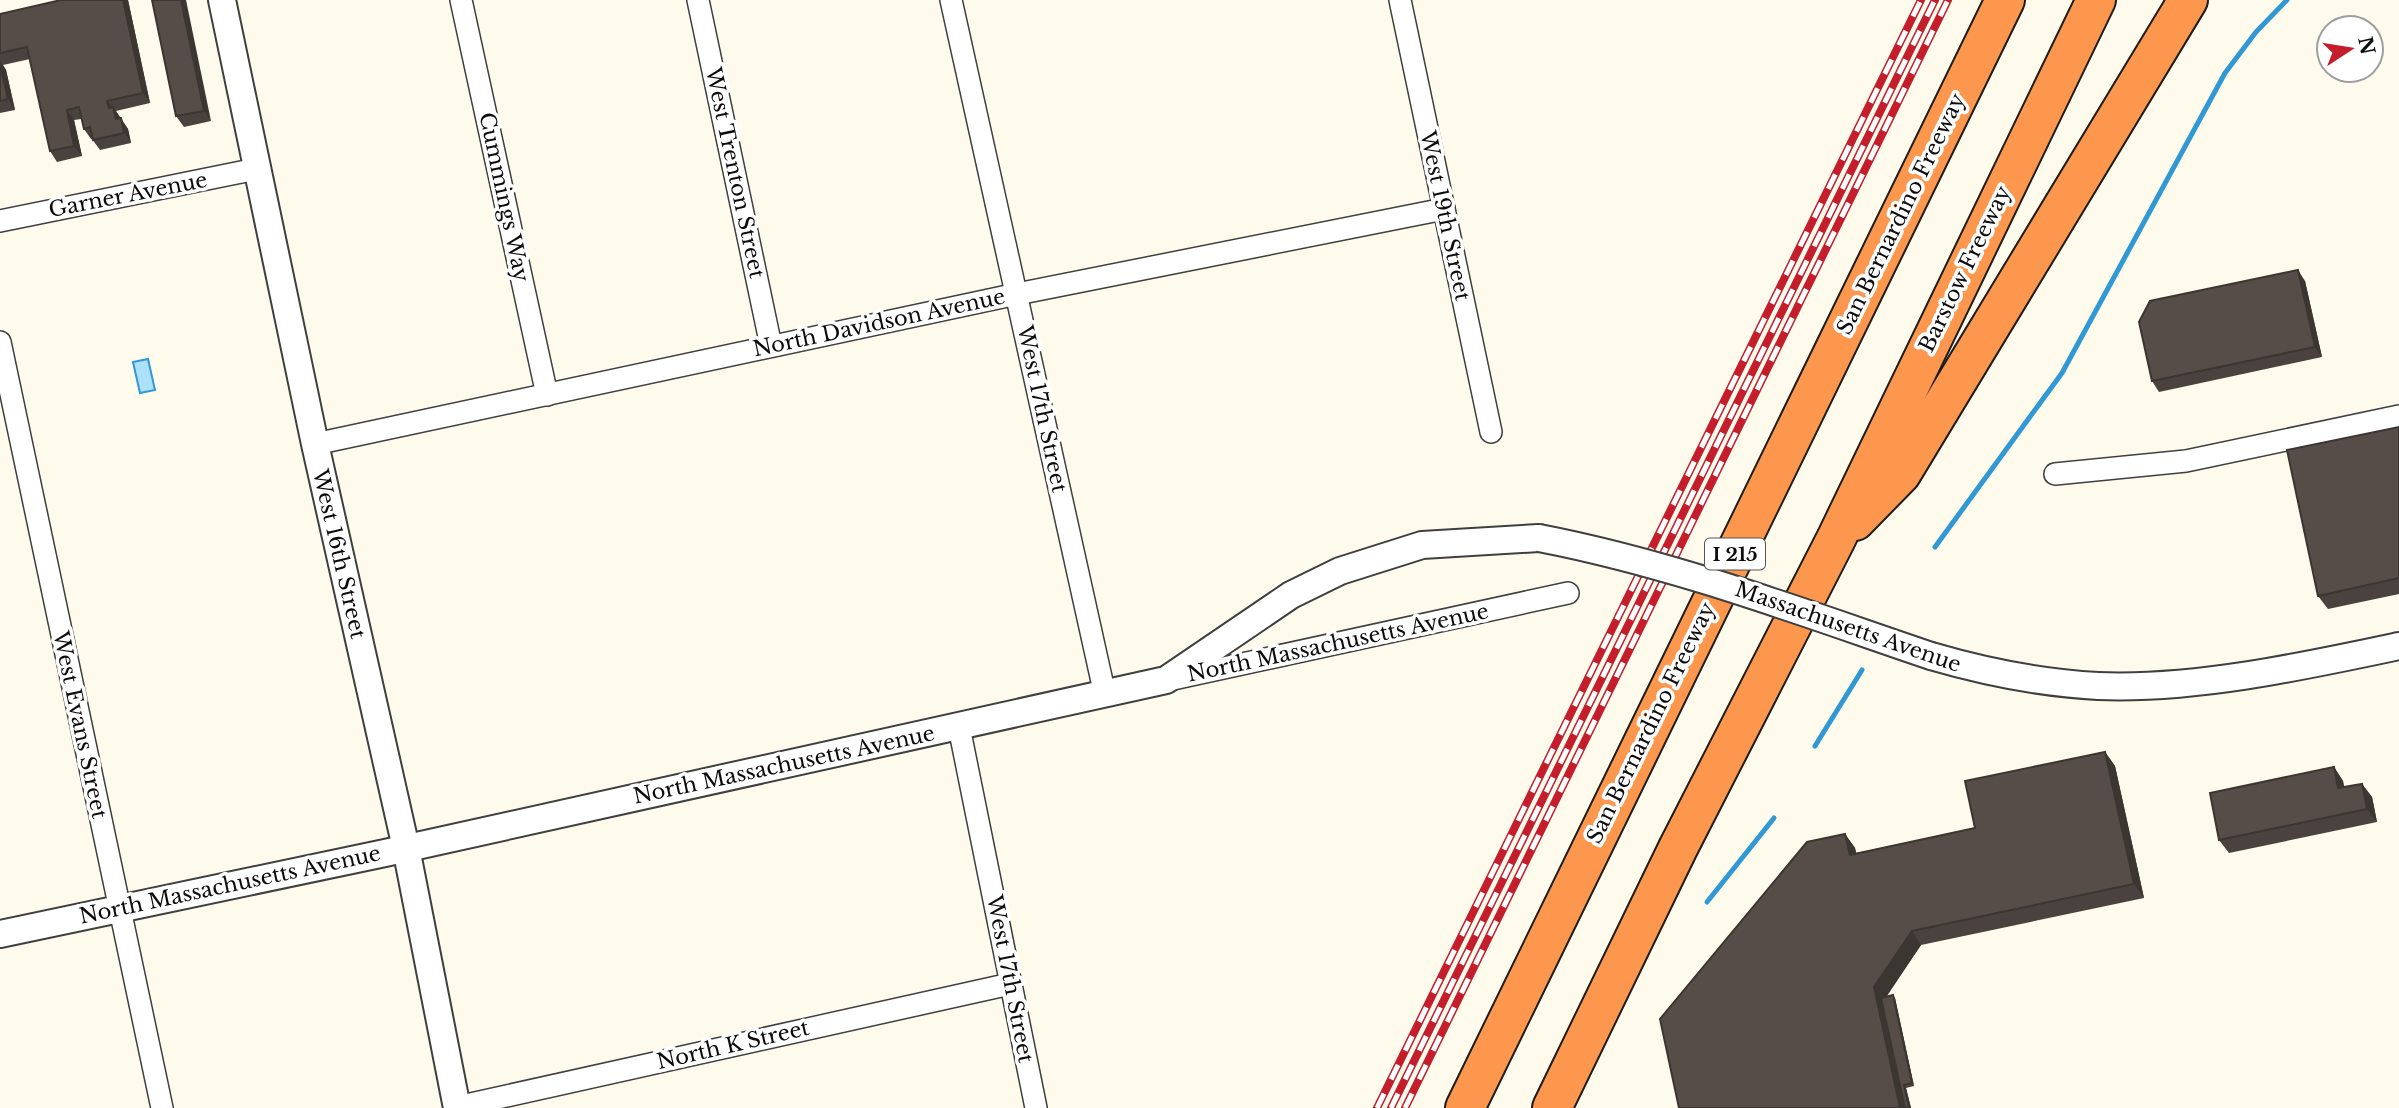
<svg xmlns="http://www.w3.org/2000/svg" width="2399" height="1108" viewBox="0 0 2399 1108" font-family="'Libre Baskerville',serif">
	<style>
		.water { fill: #ade0f9; stroke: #3099d5; stroke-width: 2 }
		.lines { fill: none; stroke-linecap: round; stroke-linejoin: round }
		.stream { stroke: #3099d5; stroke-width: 5 }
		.minor-casing { stroke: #3f3f3f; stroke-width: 24 }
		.tertiary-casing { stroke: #3f3f3f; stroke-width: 30 }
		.motorway-casing { stroke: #1d1d1d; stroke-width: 42 }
		.minor { stroke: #fff; stroke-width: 21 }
		.tertiary { stroke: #fff; stroke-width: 26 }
		.motorway { stroke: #fc974d; stroke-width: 38 }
		.rail-casing { stroke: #c41d2b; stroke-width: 8 }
		.rail { stroke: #fff; stroke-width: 5; stroke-dasharray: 16; stroke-linecap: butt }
		.tertiary-bridge-casing { stroke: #3f3f3f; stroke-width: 30; stroke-linecap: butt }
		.tertiary-bridge { stroke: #fff; stroke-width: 26 }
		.wall { fill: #4a423e }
		.shaded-wall { fill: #3c3632 }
		.building { fill: #564d48; stroke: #3c3632; stroke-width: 2 }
		.labels { text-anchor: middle; stroke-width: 7; stroke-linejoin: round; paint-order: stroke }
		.shield { fill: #fff; stroke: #555; stroke-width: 2 }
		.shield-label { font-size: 19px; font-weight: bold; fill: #0c0c0c }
		.street-label { font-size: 21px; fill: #0c0c0c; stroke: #fff }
	</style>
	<rect width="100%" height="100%" fill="#fffbec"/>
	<path class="water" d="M148,359L155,390L140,393L133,362Z"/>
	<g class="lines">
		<g class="stream">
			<path d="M1935,547L2062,373L2225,73L2256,32L2287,0"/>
			<path d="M1815,746L1862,670"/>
			<path d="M1707,902L1774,818"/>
		</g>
		<defs>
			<g id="minor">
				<path d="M461,0L547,395"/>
				<path d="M698,0L771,346"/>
				<path d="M951,0L1105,695"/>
				<path d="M1400,0L1491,432"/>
				<path d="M0,221L256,169"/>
				<path d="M0,342L162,1108"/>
				<path d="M315,444L1017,294L1444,209"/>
				<path d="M2055,474L2186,461L2399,416"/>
				<path d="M1173,679L1568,593"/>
				<path d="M959,727L1036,1108"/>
				<path d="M457,1107L1010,984"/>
			</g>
			<g id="tertiary">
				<path d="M222,0L315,444L406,848L457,1108"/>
				<path d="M1931,656C1986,672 2040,683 2098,686C2194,690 2305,666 2399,646"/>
				<path d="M0,934L385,853L1166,680L1291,595L1340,571L1422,545L1539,538"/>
			</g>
			<g id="motorway">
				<path d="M1855,521L1901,474L2188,0"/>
				<path d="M1465,1108C1643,738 1826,370 2005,0"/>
				<path d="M1552,1108L1678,848L1836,539L2096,0"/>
			</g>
		</defs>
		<use href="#minor" class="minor-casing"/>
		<use href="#tertiary" class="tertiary-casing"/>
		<use href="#motorway" class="motorway-casing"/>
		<use href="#minor" class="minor"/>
		<use href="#tertiary" class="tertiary"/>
		<use href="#motorway" class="motorway"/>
		<defs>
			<g id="rail">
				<path d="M1377,1108L1921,0"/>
				<path d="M1391,1108L1935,0"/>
				<path d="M1405,1108L1948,0"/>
			</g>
		</defs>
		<use href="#rail" class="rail-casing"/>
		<use href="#rail" class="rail"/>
		<defs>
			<path id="tertiary-bridge" d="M1539,538C1674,564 1801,612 1931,656"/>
		</defs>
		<use href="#tertiary-bridge" class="tertiary-bridge-casing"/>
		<use href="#tertiary-bridge" class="tertiary-bridge"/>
	</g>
	<g class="wall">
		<path d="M61,0H128L150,103L116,111L128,129L131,143L100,150L92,139H91L84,129L81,119L74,120L82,156L57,162L50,151L30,59L3,65L6,70L15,110L0,113V14Z"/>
		<path d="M152,0L211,121L184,127L176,116Z"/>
		<path d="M2305,281L2322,357L2159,392L2152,381Z"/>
		<path d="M2399,427V594L2328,609L2318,596Z"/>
		<path d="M2105,752L2115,766L2144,898L1921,945L1887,996L1895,998L1914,1086L1906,1088L1911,1108H1679L1845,834L1855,848L1856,853L1975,828Z"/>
		<path d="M2334,767L2343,781L2344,787L2362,784L2372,797L2377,822L2229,853L2219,840Z"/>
	</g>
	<g class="shaded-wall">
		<path d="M123,0H128L150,103L143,93Z"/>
		<path d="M181,0H186L211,121L204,111Z"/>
		<path d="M0,61L6,70L15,110L8,99Z"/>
		<path d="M107,101L114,110L113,107L128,129L131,143L109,108Z"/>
		<path d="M67,110L74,120L82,156L74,146Z"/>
		<path d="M2298,270L2305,281L2322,357L2315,347Z"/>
		<path d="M2105,752L2115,766L2144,898L2134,884Z"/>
		<path d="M2334,767L2343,781L2347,802L2338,788Z"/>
		<path d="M2362,784L2372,797L2377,822L2367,809Z"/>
		<path d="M1845,834L1855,848L1860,868L1850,855Z"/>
		<path d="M1912,931L1921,945L1883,1001L1906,1108H1900L1874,987Z"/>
		<path d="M1893,995L1895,998L1914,1086L1912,1083Z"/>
		<path d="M1904,1085L1906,1088L1911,1108H1909Z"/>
	</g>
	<g class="building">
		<path d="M61,0H123L143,93L107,101L109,108L113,107L116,119L121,118L124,133L93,140L90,127L84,129L79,107L67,110L74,146L50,151L27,47L0,53V14Z"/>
		<path d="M152,0H181L204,111L176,116Z"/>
		<path d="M0,65L8,99L0,101Z"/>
		<path d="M2298,270L2315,347L2152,381L2139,322L2150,301Z"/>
		<path d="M2399,427V578L2318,596L2287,450Z"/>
		<path d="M2105,752L2134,884L1912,931L1874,987L1900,1108H1679L1660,1019L1807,842L1845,834L1850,855L1975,828L1965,781Z"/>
		<path d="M2334,767L2338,788L2362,784L2367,809L2219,840L2210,793Z"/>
		<path d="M1893,995L1912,1083L1904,1085L1909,1108H1905L1881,998Z"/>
	</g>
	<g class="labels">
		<rect class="shield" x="1705" y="538.5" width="60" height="31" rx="5"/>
		<g class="shield-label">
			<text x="1735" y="561">I 215</text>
		</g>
		<g class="street-label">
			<text transform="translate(735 173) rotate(78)" y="7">West Trenton Street</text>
			<text transform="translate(128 195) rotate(-11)" y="7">Garner Avenue</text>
			<text transform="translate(504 197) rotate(78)" y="7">Cummings Way</text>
			<text transform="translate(1901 214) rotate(-64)" y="7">San Bernardino Freeway</text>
			<text transform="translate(1445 216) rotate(78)" y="7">West 19th Street</text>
			<text transform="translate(1965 269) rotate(-64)" y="7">Barstow Freeway</text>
			<text transform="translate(879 323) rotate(-12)" y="7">North Davidson Avenue</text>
			<text transform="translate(1042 409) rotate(78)" y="7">West 17th Street</text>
			<text transform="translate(339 554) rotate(77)" y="7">West 16th Street</text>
			<text transform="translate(1848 627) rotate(19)" y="7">Massachusetts Avenue</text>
			<text transform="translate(1338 643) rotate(-12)" y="7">North Massachusetts Avenue</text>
			<text transform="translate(1651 723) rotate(-64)" y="7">San Bernardino Freeway</text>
			<text transform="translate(80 725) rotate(78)" y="7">West Evans Street</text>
			<text transform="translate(784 765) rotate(-12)" y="7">North Massachusetts Avenue</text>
			<text transform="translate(230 885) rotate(-12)" y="7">North Massachusetts Avenue</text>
			<text transform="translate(1010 979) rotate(79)" y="7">West 17th Street</text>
			<text transform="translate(733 1045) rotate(-13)" y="7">North K Street</text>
		</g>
	</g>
	<g transform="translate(2350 49) rotate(78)"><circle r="33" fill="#ffffff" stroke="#9e9e9e" stroke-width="2"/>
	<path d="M0-5L12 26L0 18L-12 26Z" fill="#c41d2b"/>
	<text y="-10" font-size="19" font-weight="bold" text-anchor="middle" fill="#0c0c0c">N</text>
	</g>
</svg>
